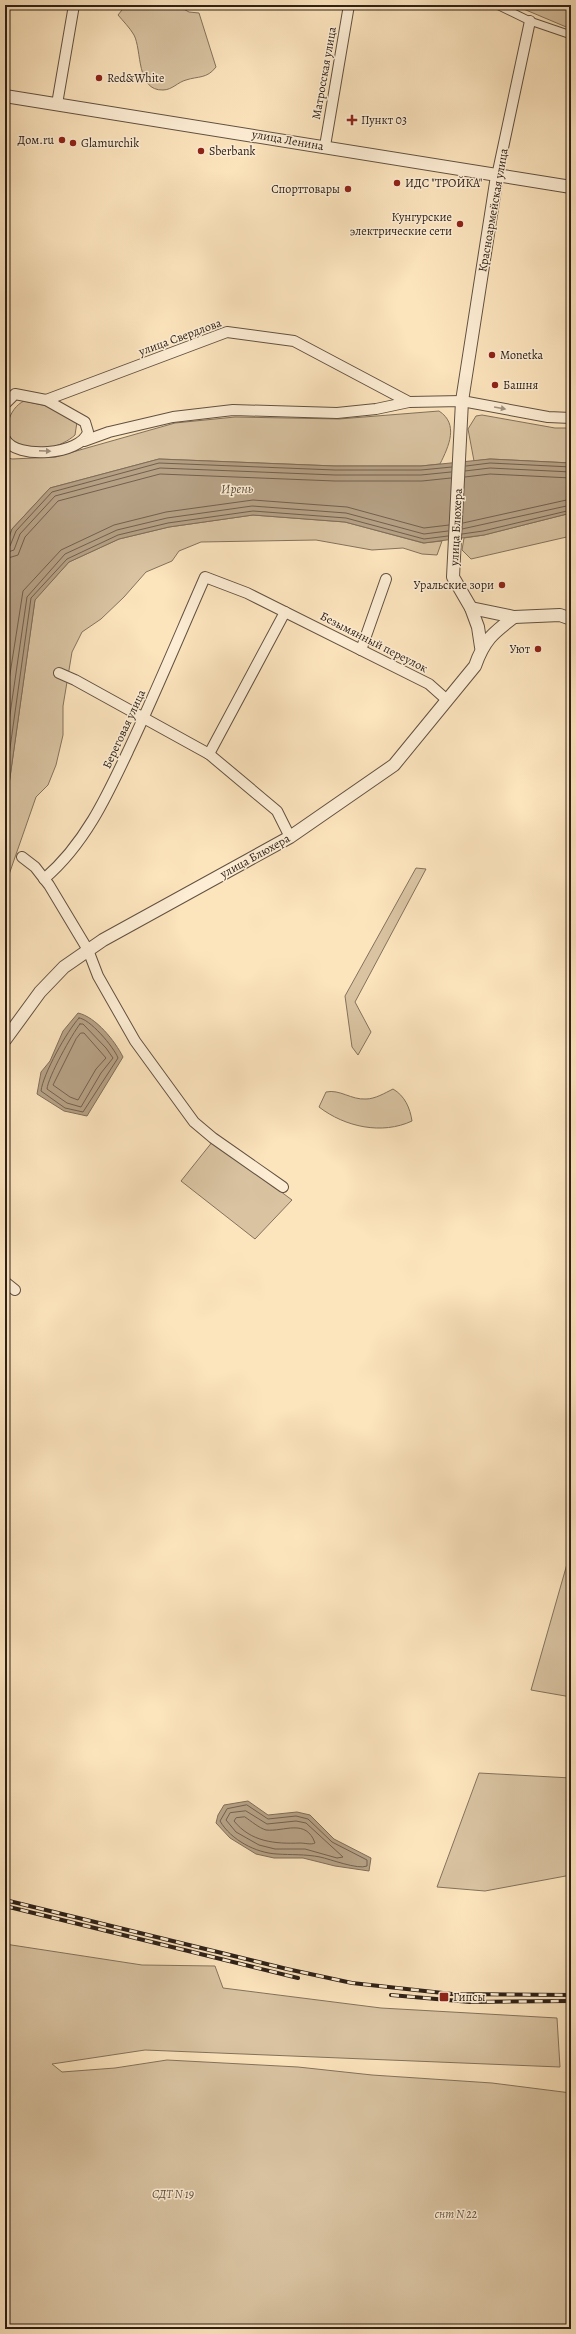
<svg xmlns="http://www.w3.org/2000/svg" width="576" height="2334" viewBox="0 0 576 2334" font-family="Alegreya,serif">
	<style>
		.green { fill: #d9c3a1; stroke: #83725c }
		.water { fill: #b6a185; stroke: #7f6d59 }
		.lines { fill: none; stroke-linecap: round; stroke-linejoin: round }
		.shore { stroke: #72604e; stroke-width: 1 }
		.pedestrian-casing { stroke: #615141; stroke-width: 9 }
		.minor-casing { stroke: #615141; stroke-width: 12 }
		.tertiary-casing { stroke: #615141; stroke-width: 14 }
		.pedestrian { stroke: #fdedd4; stroke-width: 7 }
		.minor { stroke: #fdedd4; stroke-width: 10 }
		.tertiary { stroke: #fdedd4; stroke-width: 12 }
		.rail-casing { stroke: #2d2018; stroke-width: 4 }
		.rail { stroke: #fdedd4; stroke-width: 2.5; stroke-dasharray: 8; stroke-linecap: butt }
		.oneway { fill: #9f917f }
		.poi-dot { fill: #8f2418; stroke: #fdedd4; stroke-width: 1.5 }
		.labels { text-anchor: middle; stroke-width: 3; stroke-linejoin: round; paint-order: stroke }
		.street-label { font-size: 12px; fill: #2d2018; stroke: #fdedd4 }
		.poi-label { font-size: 12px; fill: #2d2018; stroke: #fdedd4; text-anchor: start }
		.park-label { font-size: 12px; font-style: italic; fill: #615141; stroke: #fdedd4 }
		.water-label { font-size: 13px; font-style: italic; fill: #5d4d3e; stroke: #fdedd4 }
	</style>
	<rect width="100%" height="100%" fill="#fce4bd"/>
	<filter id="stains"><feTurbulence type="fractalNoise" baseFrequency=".005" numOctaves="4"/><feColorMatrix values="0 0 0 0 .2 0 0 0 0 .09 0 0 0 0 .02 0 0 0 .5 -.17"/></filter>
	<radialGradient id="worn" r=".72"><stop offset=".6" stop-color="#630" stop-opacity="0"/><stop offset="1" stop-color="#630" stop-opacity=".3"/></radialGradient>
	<g class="green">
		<path d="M126,5H176L189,12L199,13L216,67C207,79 198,76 186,80C178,82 172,90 163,90C136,91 142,50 134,35C130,28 123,21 118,15Z"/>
		<path d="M514,5H553L571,11V29Z"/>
		<path d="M24,401L56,408L77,422L75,435C62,447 34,455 17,444C0,434 9,408 24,401Z"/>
		<path d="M439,411C459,424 449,446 440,464L421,466H335L159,459L50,488L12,529L5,549L6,457L12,459L55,457L175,423L235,417L339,419Z"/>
		<path d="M482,415L555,428H571V463L490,459L474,461L468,429L476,416Z"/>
		<path d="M571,513V536L471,559L462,550L464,538L484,535Z"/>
		<path d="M253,515L345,522L423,543L442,541L437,555L422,554L403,548L372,550L316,540L201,542L179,551L172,561L146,572L124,597L101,619L82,632L72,652L63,706V735L56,765L48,785L36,797L5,886V813L35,599L69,562L119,539L169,527Z"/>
		<path d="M416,868L426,869L355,1002L371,1032L358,1055L352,1047L345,996Z"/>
		<path d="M393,1089C405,1096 410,1108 412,1121C382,1135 345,1127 319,1107L326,1092C340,1089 351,1100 366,1099C375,1099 385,1093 393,1089Z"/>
		<path d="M213,1141L292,1200L255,1239L181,1181Z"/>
		<path d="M571,1550V1697L531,1690Z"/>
		<path d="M479,1773L571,1778V1875L485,1891L437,1887Z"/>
		<path d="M5,1944L142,1965L215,1966L223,1988L381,2008L557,2018L560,2067L145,2050L52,2064L62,2072L115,2068L167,2060L298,2067L372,2075L492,2083L571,2093V2329H5Z"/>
	</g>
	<g class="water">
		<path d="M159,459L335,466H421L490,459L571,463V513L484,535L424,543L345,522L253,515L169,527L119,539L69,562L35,600L5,813V549L12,529L50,488Z"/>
		<path d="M78,1013C96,1017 115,1041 123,1057L87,1116L64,1111L37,1094L41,1072L50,1061L63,1031Z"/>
		<path d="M248,1801L268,1815L297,1812L310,1815L334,1839L371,1858L369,1871L335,1866L303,1858H274L256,1854L230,1838L216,1823L218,1815L224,1805Z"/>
	</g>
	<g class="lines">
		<g class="shore">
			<path d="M466,466L490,463L571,467"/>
			<path d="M465,471L490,468L571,472"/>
			<path d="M465,477L490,474L571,478"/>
			<path d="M463,523L571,499"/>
			<path d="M462,529L571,505"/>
			<path d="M462,534L483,531L571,510"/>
			<path d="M5,548L10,546L16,531L52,492L159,463L335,470H421L452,467"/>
			<path d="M5,553L14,550L20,534L55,496L160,468L335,475H421L451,472"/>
			<path d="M5,559L18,555L25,537L58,501L160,474L335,481H422L451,478"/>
			<path d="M5,706L23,591L61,550L114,525L166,512L253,500L347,507L424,528L449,525"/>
			<path d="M5,749L27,597L65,554L117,530L167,518L252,506L346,513L424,534L448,531"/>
			<path d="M5,784L31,598L67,559L118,535L168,523L253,511L346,518L424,539L448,536"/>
			<path d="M79,1018C89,1018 114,1047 118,1058L83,1112L65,1108L41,1091C43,1074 67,1031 79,1018Z"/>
			<path d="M80,1024H83L106,1048L113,1058L101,1073L81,1107L67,1103L47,1089C48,1077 72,1034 80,1024Z"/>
			<path d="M81,1033H84L106,1058L96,1069L78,1100L70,1097L53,1085L76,1039Z"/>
			<path d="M247,1805L268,1819L296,1816L308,1819L332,1842L367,1860V1866C358,1870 330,1859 320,1857C305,1854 291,1855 277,1854C256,1853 231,1840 220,1821L227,1809Z"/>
			<path d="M246,1811L267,1824L296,1821L306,1823L343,1857L337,1858L305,1849H275L259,1845L236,1832L226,1820L230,1813Z"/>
			<path d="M245,1817C251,1821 259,1828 266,1830C284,1832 306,1818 315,1843C311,1845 305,1843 300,1843C275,1844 251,1842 234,1821L236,1818Z"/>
		</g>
		<defs>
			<path id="pedestrian" d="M497,5L530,21L571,35"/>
			<g id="minor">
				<path d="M57,104L74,5"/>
				<path d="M325,146L349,5"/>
				<path d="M497,176L530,21"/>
				<path d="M46,400L227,332L294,341L409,402"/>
				<path d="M5,404L15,394L46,400L85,422L88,432C81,455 16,460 5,439"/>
				<path d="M84,441L109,432L173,417L233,410L337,413L376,409L409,402L462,401L548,417L571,418"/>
				<path d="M361,650L386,579"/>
				<path d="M59,673L75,680L209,754L277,811L290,837"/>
				<path d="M209,754L285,612"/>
				<path d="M22,857L35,867L49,885L88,950L98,976L135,1041L194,1122L213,1138L283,1187"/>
				<path d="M44,879C85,844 107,796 129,749C156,692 180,634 205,577L247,593L429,684L447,700"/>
				<path d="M5,1282L15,1290"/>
			</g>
			<g id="tertiary">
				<path d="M5,96L571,187"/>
				<path d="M471,608L514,617L560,615L571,619"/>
				<path d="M481,647L478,627L471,608L453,577L462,401L497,176"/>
				<path d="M5,1040L40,992L64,967L103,940L290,837L394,765L475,666C484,640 493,633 514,617"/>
			</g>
		</defs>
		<use href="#pedestrian" class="pedestrian-casing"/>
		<use href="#minor" class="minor-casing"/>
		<use href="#tertiary" class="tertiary-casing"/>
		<use href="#pedestrian" class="pedestrian"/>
		<use href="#minor" class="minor"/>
		<use href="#tertiary" class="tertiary"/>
		<defs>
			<g id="rail">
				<path d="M5,1900L287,1969L352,1983L452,1994L571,1995"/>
				<path d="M5,1906L298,1978"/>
				<path d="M391,1995L470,2002L571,2001"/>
			</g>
		</defs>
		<use href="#rail" class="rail-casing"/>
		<use href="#rail" class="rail"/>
	</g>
	<defs><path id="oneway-solid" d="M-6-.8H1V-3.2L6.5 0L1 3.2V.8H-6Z"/></defs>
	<g class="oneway">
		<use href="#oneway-solid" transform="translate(500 408) rotate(10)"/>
		<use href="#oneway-solid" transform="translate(45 451) rotate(2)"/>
	</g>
	<g class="poi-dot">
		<circle cx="99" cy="78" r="4"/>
		<path d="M350 114h4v4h4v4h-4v4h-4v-4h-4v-4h4z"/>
		<circle cx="62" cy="140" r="4"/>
		<circle cx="73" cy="143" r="4"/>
		<circle cx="201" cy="151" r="4"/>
		<circle cx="397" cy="183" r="4"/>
		<circle cx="348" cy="189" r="4"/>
		<circle cx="460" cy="224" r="4"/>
		<circle cx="492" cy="355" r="4"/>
		<circle cx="495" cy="385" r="4"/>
		<circle cx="502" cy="585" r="4"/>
		<circle cx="538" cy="649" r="4"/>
		<rect x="439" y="1992" width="10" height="10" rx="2"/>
	</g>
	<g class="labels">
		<g class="street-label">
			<text transform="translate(324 73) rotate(-80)" y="4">Матросская улица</text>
			<text transform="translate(288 140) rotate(10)" y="4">улица Ленина</text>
			<text transform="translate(493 210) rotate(-80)" y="4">Красноармейская улица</text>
			<text transform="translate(180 337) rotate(-20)" y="4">улица Свердлова</text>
			<text transform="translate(456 527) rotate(-87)" y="4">улица Блюхера</text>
			<text transform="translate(374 642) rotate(27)" y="4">Безымянный переулок</text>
			<text transform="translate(124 729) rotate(-65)" y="4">Береговая улица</text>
			<text transform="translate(255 856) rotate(-29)" y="4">улица Блюхера</text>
		</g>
		<g class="poi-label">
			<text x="107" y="82">Red&amp;White</text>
			<text x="361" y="124">Пункт 03</text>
			<text x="54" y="144" text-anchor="end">Дом.ru</text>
			<text x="81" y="147">Glamurchik</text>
			<text x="209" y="155">Sberbank</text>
			<text x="405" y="187">ИДС "ТРОЙКА"</text>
			<text x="340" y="193" text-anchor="end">Спорттовары</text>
			<text x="452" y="221" text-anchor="end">Кунгурские<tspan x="452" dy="14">электрические сети</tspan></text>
			<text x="500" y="359">Monetka</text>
			<text x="503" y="389">Башня</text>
			<text x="494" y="589" text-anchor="end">Уральские зори</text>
			<text x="530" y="653" text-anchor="end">Уют</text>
			<text x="453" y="2001">Гипсы</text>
		</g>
		<g class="park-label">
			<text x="173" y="2198">СДТ N 19</text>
			<text x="456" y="2218">снт N 22</text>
		</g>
		<g class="water-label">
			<text transform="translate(237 488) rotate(-1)" y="5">Ирень</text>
		</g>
	</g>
	<rect width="576" height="2334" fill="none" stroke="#fce4bd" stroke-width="20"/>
	<rect x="6" y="6" width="564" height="2322" fill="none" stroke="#2d2018" stroke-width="2"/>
	<rect x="10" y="10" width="556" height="2314" fill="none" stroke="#2d2018"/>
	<rect width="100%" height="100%" filter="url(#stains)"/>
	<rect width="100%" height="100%" fill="url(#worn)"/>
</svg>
